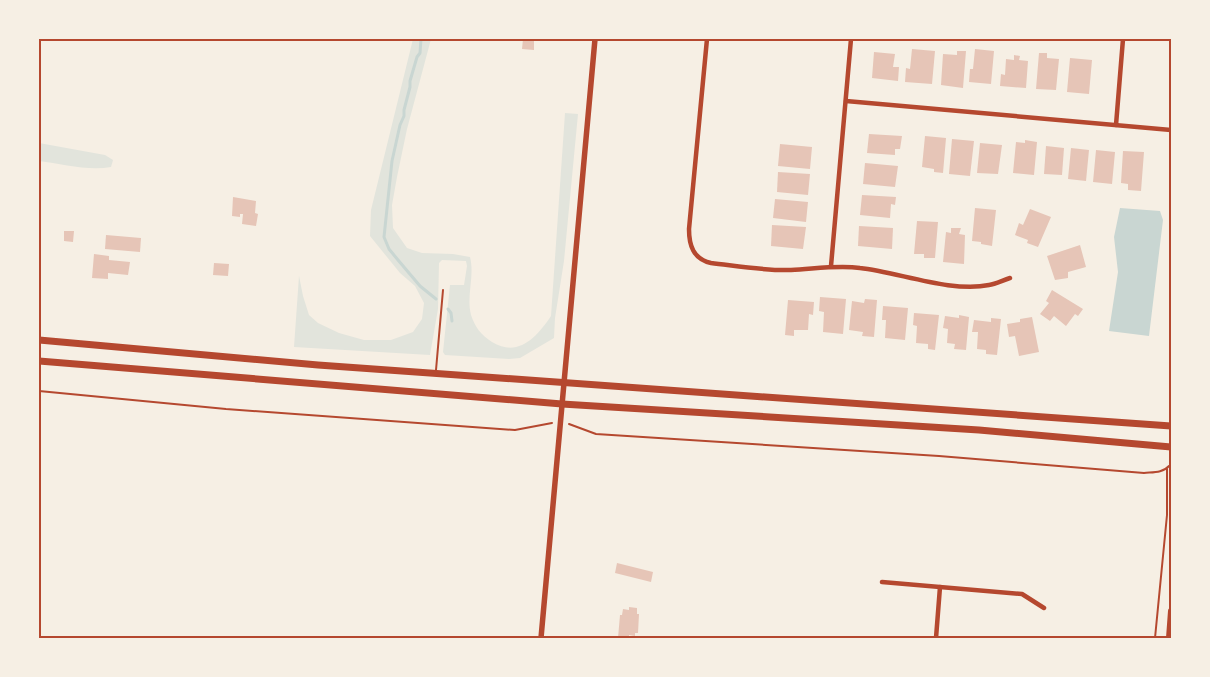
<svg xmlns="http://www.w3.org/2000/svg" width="1210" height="677" viewBox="0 0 1210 677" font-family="Spectral,serif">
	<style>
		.green { fill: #e2e4dc }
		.water { fill: #c9d6d2 }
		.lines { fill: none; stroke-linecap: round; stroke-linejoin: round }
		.stream { stroke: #c9d6d2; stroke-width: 3 }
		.building { fill: #e6c5b7 }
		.path { stroke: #b5482f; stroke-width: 2 }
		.service { stroke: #b5482f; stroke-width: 2 }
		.minor { stroke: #b5482f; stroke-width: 4.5 }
		.tertiary { stroke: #b5482f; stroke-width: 5.5 }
		.secondary { stroke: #b5482f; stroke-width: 6 }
		.primary { stroke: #b5482f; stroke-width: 7 }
		.neatline { fill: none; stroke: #b5482f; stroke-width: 2 }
	</style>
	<rect width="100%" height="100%" fill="#f6efe4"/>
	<g class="green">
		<path d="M413,39H431L407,129L397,177L392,205L393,228L407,248L422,253L453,254L470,257C475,276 466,296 471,315C475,327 481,335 492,342C518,358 537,337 551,316L565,113L578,114L564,261L555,318L554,338L520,358L509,359L445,355L443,352L450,285H464L467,266L466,261L442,260L439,263L438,309L430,355L294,347L299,276L303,296L309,315L318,323L339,333L364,340H391L413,332L422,319L424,303L415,286L400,273L370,236L371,210Z"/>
		<path d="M39,143L105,155L113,160L111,167C88,171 62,164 39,161Z"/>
	</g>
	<path class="water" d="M1120,208L1160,211L1163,220L1149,336L1109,331L1118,272L1114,237Z"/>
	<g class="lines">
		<g class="stream">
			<path d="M421,39L420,53L417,57L410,81V87L404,110V116L400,125L392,161L384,237L389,249L398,260L420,286L436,299"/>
			<path d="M448,309L451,313L452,321"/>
		</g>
	</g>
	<g class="building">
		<path d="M523,39H537V41H534V50L522,49Z"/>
		<path d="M1075,39H1094L1093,41L1075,40Z"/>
		<path d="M912,49L935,51L932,84L905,82L906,68L910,69Z"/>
		<path d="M975,49L994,51L991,84L969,82L970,69H973Z"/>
		<path d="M957,51H966L963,88L941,85L943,54L957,55Z"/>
		<path d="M874,52L895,54L893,67H899L898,81L872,78Z"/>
		<path d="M1039,53H1047V58L1059,59L1056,90L1036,89Z"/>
		<path d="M1014,55L1020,56L1019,60L1028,61L1026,88L1000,86L1001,74L1005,75L1006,59L1014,60Z"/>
		<path d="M1070,58L1092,60L1089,94L1067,92Z"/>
		<path d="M869,134L902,136L900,149H895V155L867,153Z"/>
		<path d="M925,136L946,138L943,173L934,172V169L922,167Z"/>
		<path d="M952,139L974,141L970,176L949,174Z"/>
		<path d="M1025,140L1037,142L1034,175L1013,173L1016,142L1025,143Z"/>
		<path d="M980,143L1002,145L998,174L977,173Z"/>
		<path d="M780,144L812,147L810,169L778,166Z"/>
		<path d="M1046,146L1064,148L1062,175L1044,174Z"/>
		<path d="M1071,148L1089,150L1086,181L1068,179Z"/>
		<path d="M1096,150L1115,152L1112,184L1093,182Z"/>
		<path d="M1123,151L1144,152L1141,191L1128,190V184L1121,183Z"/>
		<path d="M865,163L898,166L895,187L863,184Z"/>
		<path d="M778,172L810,174L808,195L777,192Z"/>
		<path d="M862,195L896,197L895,205L891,204L890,218L860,215Z"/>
		<path d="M233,197L256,201L255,213L258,214L256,226L242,224L243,214H240V217L232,216Z"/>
		<path d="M775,199L808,202L806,222L773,218Z"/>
		<path d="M975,208L996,210L992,246L981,244V242L972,241Z"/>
		<path d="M1030,209L1051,217L1038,247L1027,243L1028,240L1015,235L1019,223L1023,225Z"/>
		<path d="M917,221L938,222L935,258H924V254H914Z"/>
		<path d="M772,225L806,227L803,249L771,246Z"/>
		<path d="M859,226L893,228L892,249L858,246Z"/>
		<path d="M951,228H961L959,234L965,235L964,264L943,262L946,232L951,233Z"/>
		<path d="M64,231H74L73,242L64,241Z"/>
		<path d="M106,235L141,238L140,252L105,249Z"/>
		<path d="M1080,245L1086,267L1068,272V278L1055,280L1047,256Z"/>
		<path d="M94,254L109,256V260L130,262L128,275L108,273V279L92,278Z"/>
		<path d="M214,263L229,264L228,276L213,275Z"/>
		<path d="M1052,290L1083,309L1078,316L1075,314L1066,326L1054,316L1050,321L1040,314L1049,303L1046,301Z"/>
		<path d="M820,297L846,299L843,334L823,332L824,312L819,311Z"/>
		<path d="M865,299L877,300L874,337L862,336L863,332L849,330L852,301L864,303Z"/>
		<path d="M788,300L814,302L813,315L809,314L808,330H794V336L785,335Z"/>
		<path d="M883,306L908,308L905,340L885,338L886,320H882Z"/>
		<path d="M914,313L939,315L935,350L928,349V344L916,343L917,326L913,325Z"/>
		<path d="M959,315L969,317L966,350L954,349L955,344L947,343L948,329L943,328L945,316L959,318Z"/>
		<path d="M1032,317L1039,352L1019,356L1015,336L1009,337L1007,324L1020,322V319Z"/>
		<path d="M991,318L1001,319L997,355L986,354V350L977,349L978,332H972L974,320L991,322Z"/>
		<path d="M617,563L653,572L651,582L615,573Z"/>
		<path d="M629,607L637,608V614H639L638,633H635V636L629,635V638H618L620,615H622L623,609L629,610Z"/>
	</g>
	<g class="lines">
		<g class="path">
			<path d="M39,391L226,409L515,430L552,423"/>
			<path d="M569,424L596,434L939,456L1144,473C1152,472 1163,473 1169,466"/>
			<path d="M1155,638L1167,515V469"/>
		</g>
		<path class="service" d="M436,370L443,290"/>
		<g class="minor">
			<path d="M707,39L689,229C689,245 693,259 711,263C737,266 765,271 791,270C814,269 837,265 860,268C898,272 951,293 989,285C996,284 1003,280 1010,278"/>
			<path d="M846,101L1171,130"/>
			<path d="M1116,125L1123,39"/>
			<path d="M831,266L851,39"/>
			<path d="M882,582L1022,594L1044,608"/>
			<path d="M936,638L940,587"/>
		</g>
		<path class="tertiary" d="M541,638L595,39"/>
		<path class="secondary" d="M1169,638L1171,611"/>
		<g class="primary">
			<path d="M39,340L318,365L1171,426"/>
			<path d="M39,361L562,404L979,430L1171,447"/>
		</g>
	</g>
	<rect width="1210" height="677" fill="none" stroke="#f6efe4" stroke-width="80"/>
	<rect x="40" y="40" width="1130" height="597" class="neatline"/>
</svg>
